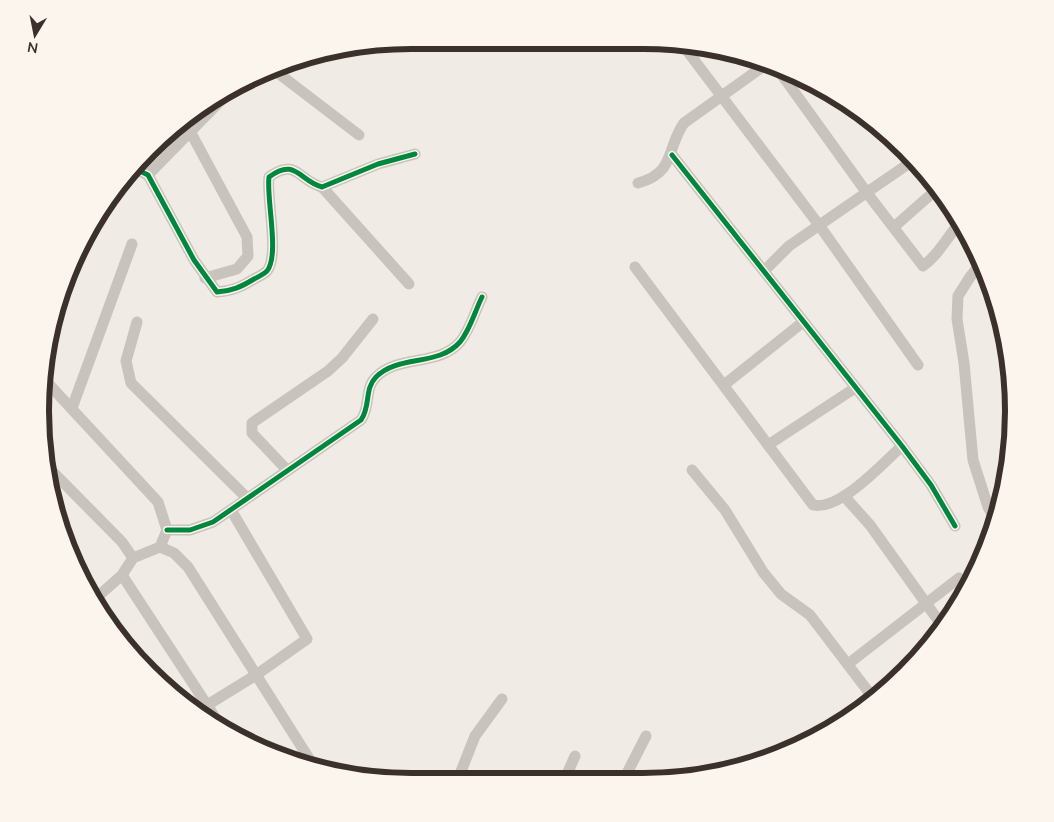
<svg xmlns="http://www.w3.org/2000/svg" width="1054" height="822" viewBox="0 0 1054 822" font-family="Mulish,sans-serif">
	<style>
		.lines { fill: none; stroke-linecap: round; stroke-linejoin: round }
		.street { stroke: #c9c3be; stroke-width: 11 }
		.cycleway-casing { stroke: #fbf5ee; stroke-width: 8 }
		.cycleway { stroke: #00873e; stroke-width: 5 }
		.rim { fill: none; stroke: #3b302b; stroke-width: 6 }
	</style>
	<rect width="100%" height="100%" fill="#f0ebe5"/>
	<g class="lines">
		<g class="street">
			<path d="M682,44L819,225L918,365"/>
			<path d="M777,68L867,193L923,266C939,255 947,236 961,222"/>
			<path d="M274,70L359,135"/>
			<path d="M191,133L247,237L248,256L237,269L205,278"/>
			<path d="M672,155L902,446L931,485L955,526"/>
			<path d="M134,168L148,175L194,260L217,292C232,291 241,287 254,279C258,277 264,274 267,271C280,255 266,198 269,177C296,157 299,181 322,187L378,164L415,154"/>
			<path d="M148,175L235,86"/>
			<path d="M638,183C676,173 666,148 684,123L768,63"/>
			<path d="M322,187L409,284"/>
			<path d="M894,227L937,189"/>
			<path d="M84,240L101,217L103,209"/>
			<path d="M982,262L970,277L958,296L957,319L964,363L973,460L988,507L996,521"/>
			<path d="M635,267L813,505C840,511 883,463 902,446"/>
			<path d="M764,271L789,246L911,162"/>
			<path d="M137,322L126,361L131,383L247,498"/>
			<path d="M44,379L158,502L167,530L160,547L133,558L122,575L94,600"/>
			<path d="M724,385L803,322"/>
			<path d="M72,408L132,244"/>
			<path d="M768,445L855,388"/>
			<path d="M49,468L122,542L133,558"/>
			<path d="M287,470L252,433V423L328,371L342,358L373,319"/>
			<path d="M692,470L725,510L763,572L781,594L810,615L874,699"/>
			<path d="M844,496L870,525L943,627"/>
			<path d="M167,530H190L213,522L361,420C371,406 364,389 376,377C399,354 438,367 460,342C470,330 475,311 482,297"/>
			<path d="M160,547L174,553L188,567L315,768"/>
			<path d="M122,575L222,728"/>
			<path d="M848,664L959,578"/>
			<path d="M196,712L256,675L307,639L231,510"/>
			<path d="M458,779L475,736L502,699"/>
			<path d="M565,779L575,756"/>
			<path d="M624,779L646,736"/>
		</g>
		<defs>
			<g id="cycleway">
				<path d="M672,155L902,446L931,485L955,526"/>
				<path d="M134,168L148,175L194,260L217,292C232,291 241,287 254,279C258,277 264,274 267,271C280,255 266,198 269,177C296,157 299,181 322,187L378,164L415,154"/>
				<path d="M167,530H190L213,522L361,420C371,406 364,389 376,377C399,354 438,367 460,342C470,330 475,311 482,297"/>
			</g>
		</defs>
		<use href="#cycleway" class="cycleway-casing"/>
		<use href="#cycleway" class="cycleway"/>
	</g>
	<path d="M0 0H1054V822H0ZM411 49H643A362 362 0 0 1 1005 411V411A362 362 0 0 1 643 773H411A362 362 0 0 1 49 411V411A362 362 0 0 1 411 49Z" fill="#fbf5ee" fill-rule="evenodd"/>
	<path class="rim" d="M411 49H643A362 362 0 0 1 1005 411V411A362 362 0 0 1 643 773H411A362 362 0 0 1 49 411V411A362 362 0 0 1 411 49Z"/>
	<g transform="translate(35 35) rotate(190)" stroke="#fbf5ee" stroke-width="4" paint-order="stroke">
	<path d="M0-4L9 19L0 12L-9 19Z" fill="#3b302b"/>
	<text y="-8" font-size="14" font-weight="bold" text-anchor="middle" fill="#3b302b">N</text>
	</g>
</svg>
